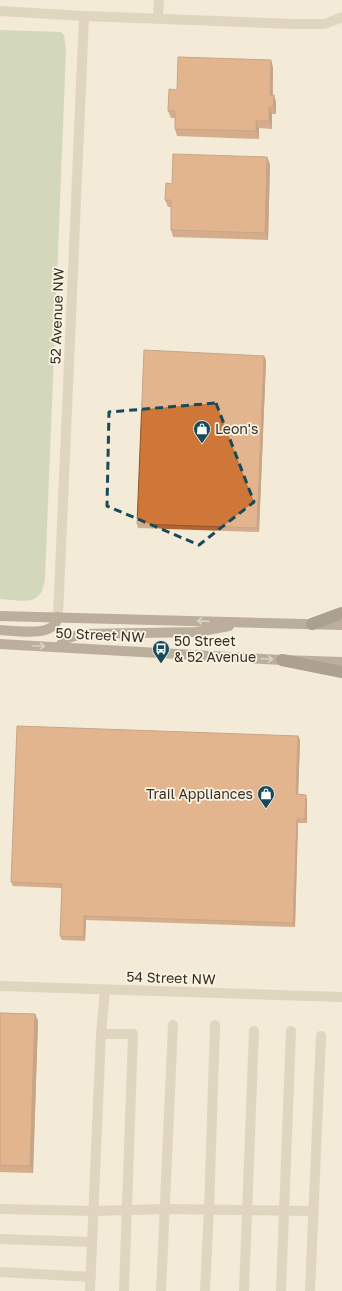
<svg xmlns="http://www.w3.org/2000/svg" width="342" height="1291" viewBox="0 0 342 1291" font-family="'Golos Text',sans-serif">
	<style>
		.green { fill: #adc397 }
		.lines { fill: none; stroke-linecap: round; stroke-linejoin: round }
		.minor { stroke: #cbbca3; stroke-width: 10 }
		.major { stroke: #796755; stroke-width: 10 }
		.highway { stroke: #57493c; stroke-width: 12 }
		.wall { fill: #b26531 }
		.shaded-wall { fill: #915328 }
		.building { fill: #cf7639; stroke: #915328 }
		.oneway { stroke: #c0b5a4 }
		.marked { fill: none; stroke: #184b5a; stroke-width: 3; stroke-dasharray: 8 5; stroke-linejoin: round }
		.labels { text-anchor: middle; stroke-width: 3.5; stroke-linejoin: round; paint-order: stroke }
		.street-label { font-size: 14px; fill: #362d25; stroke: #faf4e4 }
		.poi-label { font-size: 14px; fill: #362d25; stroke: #faf4e4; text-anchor: start }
	</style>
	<rect width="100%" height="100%" fill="#f3ead7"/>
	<path class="green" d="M0,30L61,32L64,35L66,50L45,578C42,608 23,600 0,599Z"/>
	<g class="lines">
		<g class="minor">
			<path d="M0,11L84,16L295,24H325L342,17"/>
			<path d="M158,18L159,0"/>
			<path d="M58,617L84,16"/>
			<path d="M0,986L342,997"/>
			<path d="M101,1034H133L124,1291"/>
			<path d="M0,1209L94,1211L165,1209L313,1211"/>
			<path d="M0,1239L92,1242"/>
			<path d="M0,1272L91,1277"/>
			<path d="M90,1291L101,1034L105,990"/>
			<path d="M161,1291L173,1025"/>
			<path d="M205,1291L209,1209L215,1025"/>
			<path d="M244,1291L254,1031"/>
			<path d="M281,1291L291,1031"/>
			<path d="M310,1291L321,1036"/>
		</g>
		<g class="major">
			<path d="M0,616L342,625"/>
			<path d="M0,630C14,631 36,634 48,629C54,627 56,623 58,617"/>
			<path d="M0,644L282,660L342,662"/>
			<path d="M59,647L65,639L82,634L197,632L229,626"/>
		</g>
		<g class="highway">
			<path d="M312,624L342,613"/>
			<path d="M282,660L342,672"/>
		</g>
	</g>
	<g class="wall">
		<path d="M273,67V95L276,102V114H272V129L259,128V139L177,136L175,129V118H171L168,111L177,90Z"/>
		<path d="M270,164L268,240L173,237L171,230V207H168L165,200L172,184Z"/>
		<path d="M266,360L259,532L138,528L137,524Z"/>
		<path d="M298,736L300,740L298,794L307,799V823H298L295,927L86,920L85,941L62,940L60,936L62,888L13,886L11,882Z"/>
		<path d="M0,1013L35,1014L38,1021L33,1173L0,1172Z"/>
	</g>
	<g class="shaded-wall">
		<path d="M271,60L273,67L272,102L270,95Z"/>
		<path d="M274,95L276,102V114L273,107Z"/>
		<path d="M269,107L272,114V129L269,121Z"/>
		<path d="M256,121L259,128V139L256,131Z"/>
		<path d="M267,157L270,164L268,240L265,233Z"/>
		<path d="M264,356L266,360L259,532L257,528Z"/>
		<path d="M298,736L300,740L298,798L296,794Z"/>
		<path d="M306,795L307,799V823L305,819Z"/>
		<path d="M297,819L298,823L295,927L293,923Z"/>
		<path d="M84,916L86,920L85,941L83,937Z"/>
		<path d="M35,1014L38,1021L33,1173L30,1166Z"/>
	</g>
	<g class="building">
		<path d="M178,57L271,60L270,95H274L273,107H269V121H256V131L175,129V111H168L169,89L177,90Z"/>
		<path d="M173,154L267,157L265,233L171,230V200H165L166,183L172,184Z"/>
		<path d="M144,350L264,356L257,528L137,524Z"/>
		<path d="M17,726L298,736L296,794L306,795L305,819H297L293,923L84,916L83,937L60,936L62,884L11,882Z"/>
		<path d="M0,1013L35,1014L30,1166L0,1165Z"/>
	</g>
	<defs><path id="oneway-shaft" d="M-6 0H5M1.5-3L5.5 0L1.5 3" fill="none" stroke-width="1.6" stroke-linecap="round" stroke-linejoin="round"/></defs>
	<g class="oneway">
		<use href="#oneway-shaft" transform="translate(203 621) rotate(-178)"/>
		<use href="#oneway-shaft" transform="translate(39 646) rotate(3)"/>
		<use href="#oneway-shaft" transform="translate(267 659) rotate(3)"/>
	</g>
	<path d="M0 0H342V1291H0ZM216,403L254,502L199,545L107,506L109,412Z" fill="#f3ead7" fill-opacity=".55" fill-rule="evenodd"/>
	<path class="marked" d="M216,403L254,502L199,545L107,506L109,412Z"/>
	<defs>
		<symbol id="shop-pin" viewBox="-11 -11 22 30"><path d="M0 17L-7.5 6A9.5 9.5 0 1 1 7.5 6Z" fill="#184b5a" stroke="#faf4e4"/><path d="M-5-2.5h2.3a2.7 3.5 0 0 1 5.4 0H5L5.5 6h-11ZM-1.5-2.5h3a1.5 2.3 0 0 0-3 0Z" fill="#fff"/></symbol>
		<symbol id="bus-pin" viewBox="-11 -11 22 30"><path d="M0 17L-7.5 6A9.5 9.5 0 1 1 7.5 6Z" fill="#184b5a" stroke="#faf4e4"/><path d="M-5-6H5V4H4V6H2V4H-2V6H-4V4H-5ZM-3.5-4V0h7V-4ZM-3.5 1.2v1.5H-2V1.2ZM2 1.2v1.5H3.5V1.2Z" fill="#fff"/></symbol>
	</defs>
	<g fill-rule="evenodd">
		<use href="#shop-pin" x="192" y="419" width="20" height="27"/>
		<use href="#bus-pin" x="151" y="639" width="20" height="27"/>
		<use href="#shop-pin" x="256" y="784" width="20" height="27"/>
	</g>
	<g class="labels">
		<g class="street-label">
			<text transform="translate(57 316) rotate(-88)" y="5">52 Avenue NW</text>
			<text transform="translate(100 635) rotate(3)" y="5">50 Street NW</text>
			<text transform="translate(171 978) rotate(2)" y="5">54 Street NW</text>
		</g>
		<g class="poi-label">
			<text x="215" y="434">Leon's</text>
			<text x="174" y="646">50 Street<tspan x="174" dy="16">&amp; 52 Avenue</tspan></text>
			<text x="253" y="799" text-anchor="end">Trail Appliances</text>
		</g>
	</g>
</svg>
